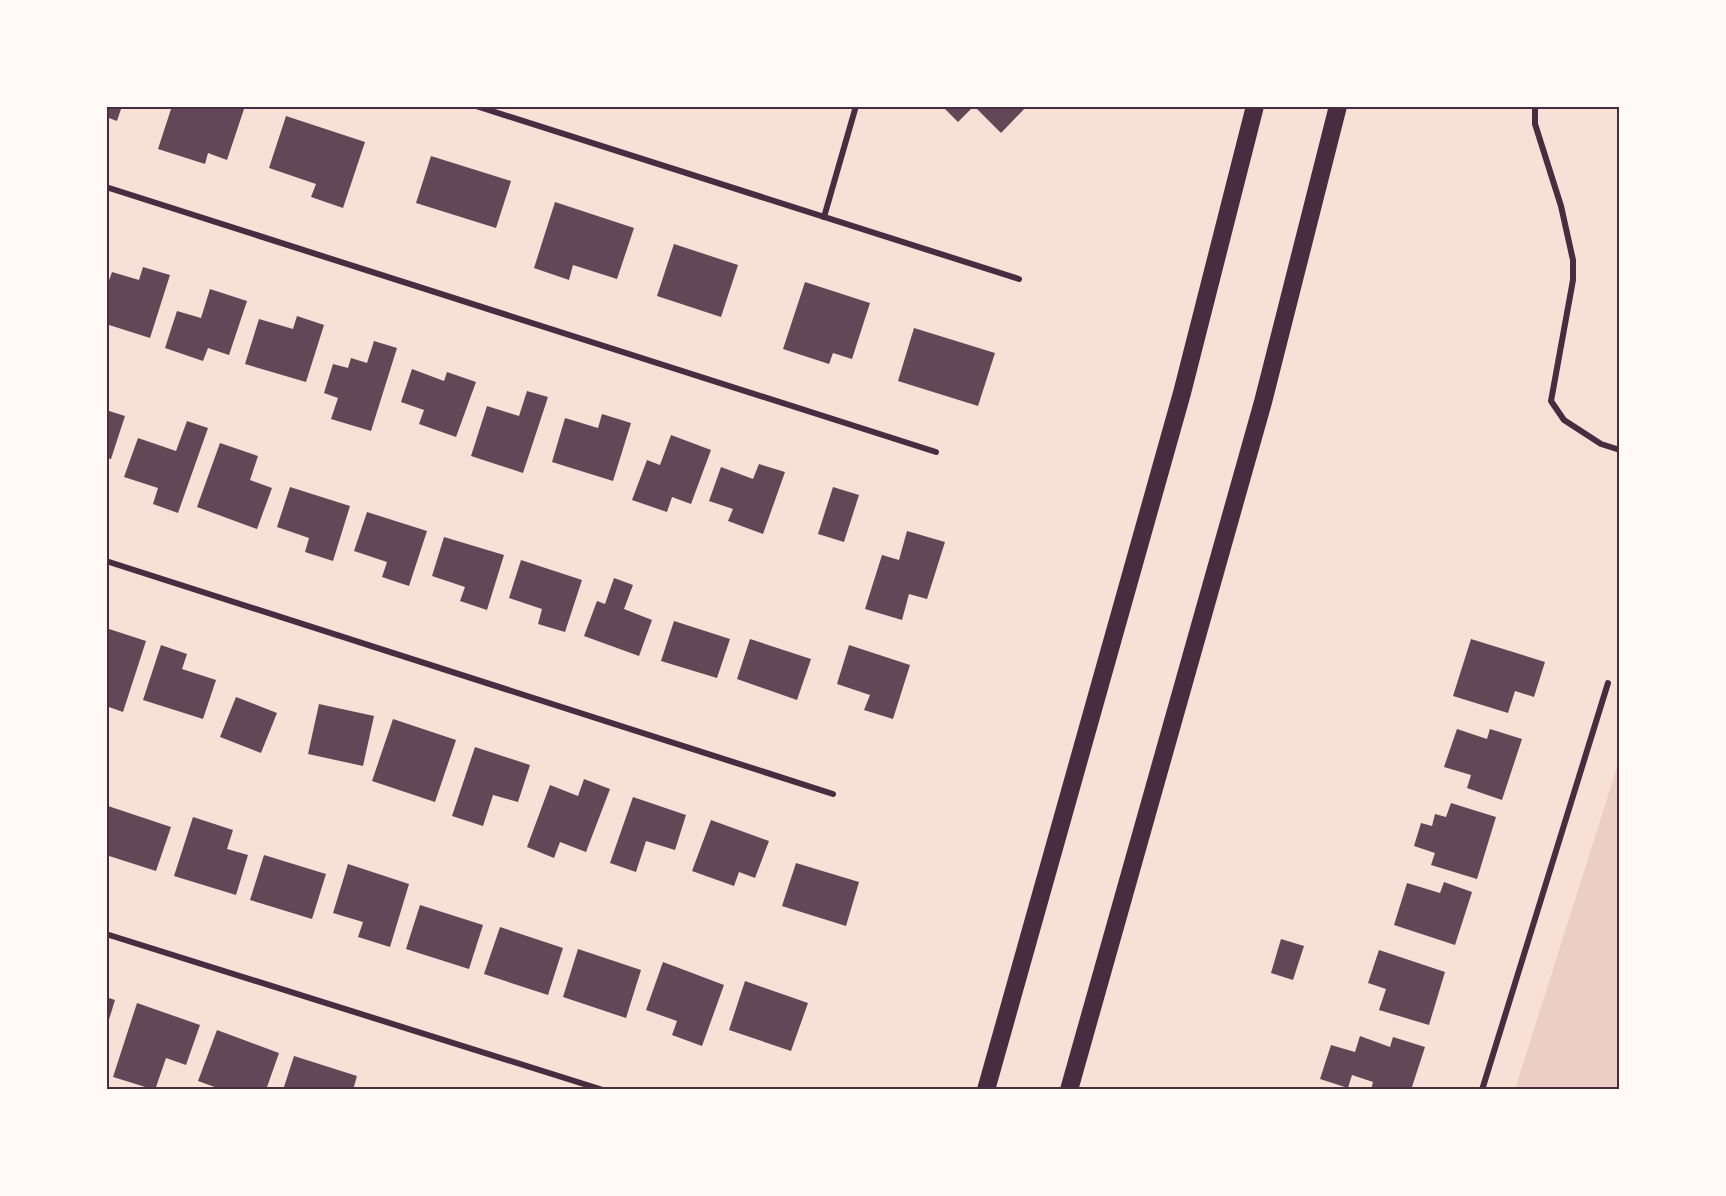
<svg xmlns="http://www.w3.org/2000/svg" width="1726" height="1196" viewBox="0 0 1726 1196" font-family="Barlow,sans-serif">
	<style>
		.green { fill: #ebcfc5 }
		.building { fill: #644757 }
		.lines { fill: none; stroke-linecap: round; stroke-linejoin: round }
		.minor { stroke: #4a2c40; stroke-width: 6 }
		.motorway { stroke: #4a2c40; stroke-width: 18 }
		.neatline { fill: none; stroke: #4a2c40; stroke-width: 2 }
	</style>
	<rect width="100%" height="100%" fill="#f7e1d7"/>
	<path class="green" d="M1619,761V1089H1515Z"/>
	<g class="building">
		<path d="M106,106H122L117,121L106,117Z"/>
		<path d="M172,106H245L227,160L208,153L205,164L158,149Z"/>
		<path d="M942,106H974L958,122Z"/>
		<path d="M974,106H1027L1001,133Z"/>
		<path d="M286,116L365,142L343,208L311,197L316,184L269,168Z"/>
		<path d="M431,156L511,181L496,228L416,203Z"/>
		<path d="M555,202L634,228L617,279L573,265L569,280L534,268Z"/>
		<path d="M674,244L738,265L721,317L657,296Z"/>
		<path d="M143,267L170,275L150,338L106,324V289L112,272L139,280Z"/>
		<path d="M805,282L870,303L852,359L833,353L829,364L783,349Z"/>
		<path d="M210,289L247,301L229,355L208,348L203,361L165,348L177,311L201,318Z"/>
		<path d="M297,316L324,325L306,382L245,364L259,319L293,329Z"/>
		<path d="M914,328L995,353L978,406L898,381Z"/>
		<path d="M374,341L397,348L371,431L331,419L338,398L324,393L333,364L348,368L351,358L367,363Z"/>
		<path d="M412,369L444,381L447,372L476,382L456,437L419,424L424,410L401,402Z"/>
		<path d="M527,391L548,397L523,473L471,456L487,406L519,416Z"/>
		<path d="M106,410L125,416L111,459L106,458Z"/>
		<path d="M602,414L631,423L613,481L552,462L565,418L598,428Z"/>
		<path d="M187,421L208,428L178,513L153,504L158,488L124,477L138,438L176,451Z"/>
		<path d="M671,435L711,450L691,504L672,497L667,512L632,500L647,460L660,465Z"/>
		<path d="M220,443L258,456L250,480L272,488L257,529L197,507Z"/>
		<path d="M759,464L785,472L763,534L728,521L733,509L709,501L721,467L753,479Z"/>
		<path d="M290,487L350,506L333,561L305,552L309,538L277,527Z"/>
		<path d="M833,487L859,495L844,542L818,534Z"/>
		<path d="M367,512L427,531L409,586L382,577L387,562L354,551Z"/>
		<path d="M907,531L945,542L927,599L909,594L902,620L865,609L882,555L899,560Z"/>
		<path d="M444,537L504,555L487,610L460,601L465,587L432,576Z"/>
		<path d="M521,560L582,580L565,632L538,624L542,609L509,598Z"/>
		<path d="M614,578L633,585L624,609L652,620L639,656L584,636L597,601L605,604Z"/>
		<path d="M674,621L730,639L717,678L661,661Z"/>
		<path d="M106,628L146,641L123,712L106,706Z"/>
		<path d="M750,639L811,659L797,700L737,679Z"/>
		<path d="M1471,639L1545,662L1534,697L1515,691L1508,713L1453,696Z"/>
		<path d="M161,645L187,654L182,669L216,680L203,719L143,700Z"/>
		<path d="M849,645L910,665L893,719L864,710L870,695L837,684Z"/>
		<path d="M236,697L277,713L261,753L220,737Z"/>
		<path d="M319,704L374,716L363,766L308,754Z"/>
		<path d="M393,719L456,740L435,802L372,781Z"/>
		<path d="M1457,729L1487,739L1490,729L1522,739L1502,800L1467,788L1471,775L1444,767Z"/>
		<path d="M475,747L530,765L518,802L493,795L483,826L452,816Z"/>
		<path d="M584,779L610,789L586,852L560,842L554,858L527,847L550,785L578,796Z"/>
		<path d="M633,797L686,815L675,850L646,841L636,872L610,863Z"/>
		<path d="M1451,803L1496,817L1477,879L1431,865L1435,853L1414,846L1421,823L1432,826L1435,814L1446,817Z"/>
		<path d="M108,806L171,827L156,871L106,855Z"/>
		<path d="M193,817L233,830L227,849L248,855L236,895L174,876Z"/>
		<path d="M711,820L769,841L755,878L739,872L734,886L692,871Z"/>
		<path d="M264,855L326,874L312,919L250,900Z"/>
		<path d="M796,863L859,882L846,926L782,906Z"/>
		<path d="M348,864L409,884L390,947L358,937L363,922L333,913Z"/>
		<path d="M1444,882L1472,892L1455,945L1394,925L1407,883L1440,893Z"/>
		<path d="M420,905L483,925L469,969L406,949Z"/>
		<path d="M500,927L563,948L548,995L484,974Z"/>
		<path d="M1281,939L1304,946L1293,980L1271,973Z"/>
		<path d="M578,949L641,970L626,1018L563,997Z"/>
		<path d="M1379,950L1445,972L1429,1025L1379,1010L1386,989L1368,983Z"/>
		<path d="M663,962L724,985L702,1046L672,1035L677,1021L646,1010Z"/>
		<path d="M745,981L808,1003L791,1051L729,1030Z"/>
		<path d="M106,997L115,1000L107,1026H106Z"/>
		<path d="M137,1003L200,1025L186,1065L166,1058L155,1090L113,1077Z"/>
		<path d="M217,1030L279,1053L266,1090H223L198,1081Z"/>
		<path d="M1360,1036L1390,1047L1393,1037L1425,1047L1411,1090H1371L1373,1082L1352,1075L1348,1088L1320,1079L1331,1045L1355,1052Z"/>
		<path d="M294,1056L357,1076L353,1090H283Z"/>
	</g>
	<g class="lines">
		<g class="minor">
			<path d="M476,106L1019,279"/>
			<path d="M1535,106V124L1561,206L1573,260V280L1551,401L1564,420L1601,444L1620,450"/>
			<path d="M106,187L936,452"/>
			<path d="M824,217L856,106"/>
			<path d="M106,561L833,794"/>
			<path d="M106,934L603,1090"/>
			<path d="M1482,1090L1608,683"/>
		</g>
		<g class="motorway">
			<path d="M986,1090L1182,393L1255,106"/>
			<path d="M1069,1090L1263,402L1338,106"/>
		</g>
	</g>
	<rect width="1726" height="1196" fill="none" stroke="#fffaf5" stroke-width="216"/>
	<rect x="108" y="108" width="1510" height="980" class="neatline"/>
</svg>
